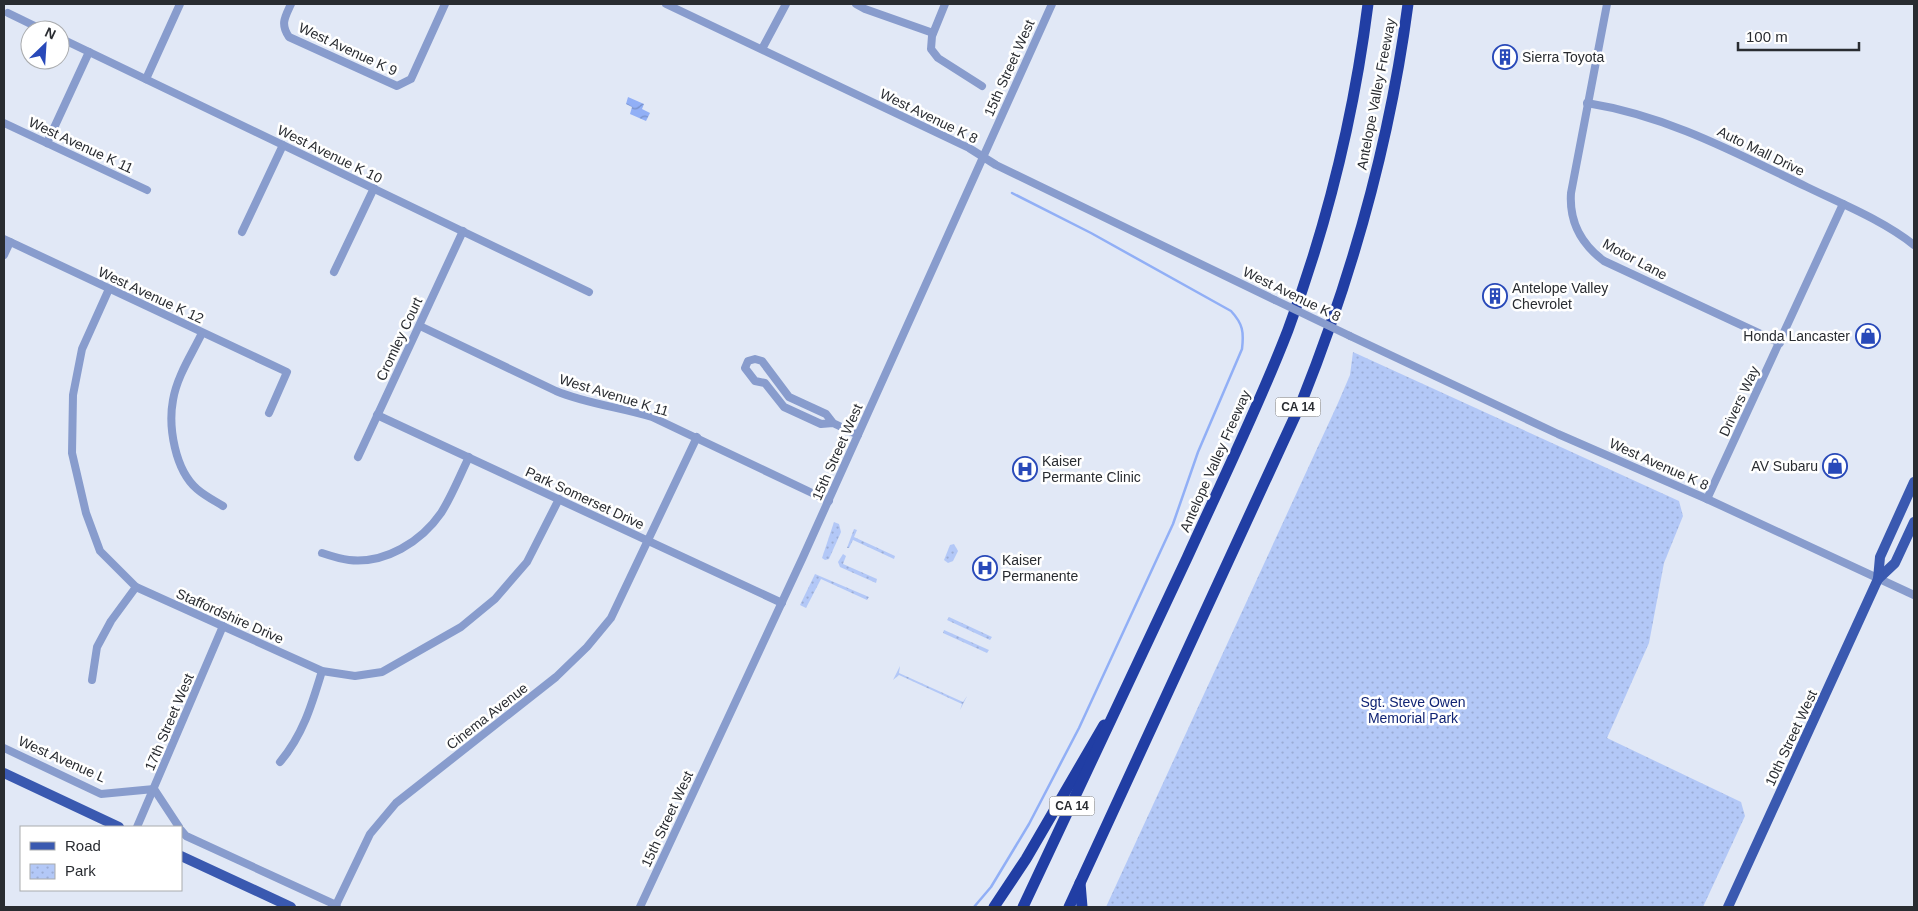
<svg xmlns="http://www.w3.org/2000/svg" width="1918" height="911" viewBox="0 0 1918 911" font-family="Helvetica,sans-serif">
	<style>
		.park { fill: url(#park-dots) }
		.water { fill: url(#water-waves) }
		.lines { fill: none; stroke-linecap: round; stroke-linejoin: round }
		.stream { stroke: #91aff6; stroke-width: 2.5 }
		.minor { stroke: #889ccd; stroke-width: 8 }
		.major { stroke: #3a59b0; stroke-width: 10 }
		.highway { stroke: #213ea4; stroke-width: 11 }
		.minor-bridge { stroke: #889ccd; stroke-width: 8 }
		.labels { text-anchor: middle; stroke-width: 5; stroke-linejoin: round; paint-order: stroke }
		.shield { fill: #fff; stroke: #696b6f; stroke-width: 1 }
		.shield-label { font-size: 12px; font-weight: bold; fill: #292c31 }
		.street-label { font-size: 14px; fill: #292c31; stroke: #fff }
		.poi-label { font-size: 14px; fill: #292c31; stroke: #fff; text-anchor: start }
		.park-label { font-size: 14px; fill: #102474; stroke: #fff }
	</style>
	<defs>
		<pattern id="park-dots" width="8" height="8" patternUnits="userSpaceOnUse" patternTransform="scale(1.25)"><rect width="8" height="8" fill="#b3c8f7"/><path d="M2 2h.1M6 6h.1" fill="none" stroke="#9aacd4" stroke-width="1.8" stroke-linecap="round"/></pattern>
		<pattern id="water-waves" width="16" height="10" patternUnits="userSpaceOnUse" patternTransform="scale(1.25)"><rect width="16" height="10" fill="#91aff6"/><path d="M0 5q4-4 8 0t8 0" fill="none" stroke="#768fc8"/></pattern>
	</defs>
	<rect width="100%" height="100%" fill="#e1e8f6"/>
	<g class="park">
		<path d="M1353,352L1679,501L1683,516L1664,563L1649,643L1607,738L1741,802L1745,816L1703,907H1106L1338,403L1350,375Z"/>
		<path d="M834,522L839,524L841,532L829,559L825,560L822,558Z"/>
		<path d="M854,529L857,530L854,537L895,556L894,559L853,540L849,548H847Z"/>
		<path d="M954,544L958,551L953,561L948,563L944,560L950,545Z"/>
		<path d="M843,554L846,556L843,564L877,579L876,583L840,567L838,562Z"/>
		<path d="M815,574L869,597L867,600L821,579L806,608L800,605Z"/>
		<path d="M949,617L992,637L990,640L947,620Z"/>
		<path d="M944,630L989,650L987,653L943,633Z"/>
		<path d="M900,666L899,673L963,702L967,696L960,710L962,704L899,675L893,680Z"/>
	</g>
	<path class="water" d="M628,97L644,104L642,109L650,113L646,121L630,114L632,107L626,104Z"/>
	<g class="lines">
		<path class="stream" d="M974,907L991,887L1029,824L1079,728L1173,524L1198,452L1242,349C1244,332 1243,324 1231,311L1091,233L1012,193"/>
		<g class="minor">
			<path d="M291,4C285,17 280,24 289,37L397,86L411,79L445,4"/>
			<path d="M666,4L969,148L996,165L1275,300"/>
			<path d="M856,4L865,9L933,33"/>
			<path d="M945,4L932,36L931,49L938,58L982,86"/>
			<path d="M1607,4L1571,193C1569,222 1581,244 1604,261L1780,343"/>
			<path d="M8,13L43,30"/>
			<path d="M60,38L589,292"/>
			<path d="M762,49L786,4"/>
			<path d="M146,79L180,4"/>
			<path d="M1587,103C1668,116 1734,152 1807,187C1844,205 1882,220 1914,245"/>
			<path d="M4,123L147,190"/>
			<path d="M47,143L89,52"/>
			<path d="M242,232L283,145"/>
			<path d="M4,239L287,372L269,413"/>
			<path d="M4,255L10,242"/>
			<path d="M334,272L374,188"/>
			<path d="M109,289L82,349L73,395L72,453L86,513L100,551L136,587L322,671L355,676L382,672L461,627L495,599L527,562L559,499"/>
			<path d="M420,326L556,391C587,404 620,407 652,417L829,501"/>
			<path d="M202,333C192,354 177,376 173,400C168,427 175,470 197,489C205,496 215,501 223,506"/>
			<path d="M1350,336L1558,434L1707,499L1914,595"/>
			<path d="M377,415L782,603"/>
			<path d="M833,423L821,424L784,407L765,383L755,381L745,368L748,361L755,359L762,361L789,397L826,414L833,423L858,435"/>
			<path d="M358,457L463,231"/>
			<path d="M1707,499L1843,204"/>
			<path d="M322,553C331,556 340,559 349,560C385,564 421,542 441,513C452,496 460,475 469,457"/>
			<path d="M92,680L97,647L111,621L136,587"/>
			<path d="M4,748L101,794L154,789L179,827"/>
			<path d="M280,762C303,735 312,704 322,671"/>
			<path d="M137,827L223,626"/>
			<path d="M181,830L186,836L336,905L337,907"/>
			<path d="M336,905L370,834L396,803L556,677L587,647L611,618L697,437"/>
			<path d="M640,907L803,557L1052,4"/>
		</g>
		<g class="major">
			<path d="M1878,579L1895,563L1914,522"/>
			<path d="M4,773L119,827"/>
			<path d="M181,856L291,907"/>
			<path d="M1728,907L1878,579L1880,557L1914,482"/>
		</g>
		<g class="highway">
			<path d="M1080,883L1082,907"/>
			<path d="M994,907L1026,859L1104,725"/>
			<path d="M1023,907C1078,791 1133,675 1187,558C1221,483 1258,408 1288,330C1327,225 1354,115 1368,4"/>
			<path d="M1069,907L1302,401C1353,273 1390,141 1408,4"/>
		</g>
		<path class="minor-bridge" d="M1275,300L1350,336"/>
	</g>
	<defs>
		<symbol id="building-ring" viewBox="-11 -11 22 22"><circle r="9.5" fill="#fff" stroke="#2849b9" stroke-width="1.5"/><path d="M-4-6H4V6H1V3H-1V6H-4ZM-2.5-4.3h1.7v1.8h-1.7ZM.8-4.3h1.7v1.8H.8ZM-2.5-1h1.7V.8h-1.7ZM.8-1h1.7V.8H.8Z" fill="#2849b9"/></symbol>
		<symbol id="shop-ring" viewBox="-11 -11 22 22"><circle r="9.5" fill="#fff" stroke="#2849b9" stroke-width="1.5"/><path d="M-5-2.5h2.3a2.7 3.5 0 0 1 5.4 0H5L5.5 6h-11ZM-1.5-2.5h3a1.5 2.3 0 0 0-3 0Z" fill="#2849b9"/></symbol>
		<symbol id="hospital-ring" viewBox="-11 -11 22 22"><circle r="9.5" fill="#fff" stroke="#2849b9" stroke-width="1.5"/><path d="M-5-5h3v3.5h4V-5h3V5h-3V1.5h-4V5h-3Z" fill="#2849b9"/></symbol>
	</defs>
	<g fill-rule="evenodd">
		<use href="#building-ring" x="1491" y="43" width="28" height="28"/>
		<use href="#building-ring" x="1481" y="282" width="28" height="28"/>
		<use href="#shop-ring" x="1854" y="322" width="28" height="28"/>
		<use href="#shop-ring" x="1821" y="452" width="28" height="28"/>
		<use href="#hospital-ring" x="1011" y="455" width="28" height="28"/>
		<use href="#hospital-ring" x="971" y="554" width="28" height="28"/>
	</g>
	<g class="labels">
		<g class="shield">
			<rect x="1275.5" y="397.5" width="45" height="19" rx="4"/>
			<rect x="1049.5" y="796.5" width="45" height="19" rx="4"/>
		</g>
		<g class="shield-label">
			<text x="1298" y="411">CA 14</text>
			<text x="1072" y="810">CA 14</text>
		</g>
		<g class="street-label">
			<text transform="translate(348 49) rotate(25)" y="5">West Avenue K 9</text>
			<text transform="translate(1009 68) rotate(-66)" y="5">15th Street West</text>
			<text transform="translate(1376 94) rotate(-79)" y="5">Antelope Valley Freeway</text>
			<text transform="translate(929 116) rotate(26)" y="5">West Avenue K 8</text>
			<text transform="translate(81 145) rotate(25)" y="5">West Avenue K 11</text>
			<text transform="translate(1761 151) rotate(26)" y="5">Auto Mall Drive</text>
			<text transform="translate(330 154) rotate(26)" y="5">West Avenue K 10</text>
			<text transform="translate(1635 259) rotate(28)" y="5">Motor Lane</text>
			<text transform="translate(1292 294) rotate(26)" y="5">West Avenue K 8</text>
			<text transform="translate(151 295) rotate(25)" y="5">West Avenue K 12</text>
			<text transform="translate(399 339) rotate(-65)" y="5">Cromley Court</text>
			<text transform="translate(614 395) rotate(17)" y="5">West Avenue K 11</text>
			<text transform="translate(1739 401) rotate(-65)" y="5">Drivers Way</text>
			<text transform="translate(837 452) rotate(-66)" y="5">15th Street West</text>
			<text transform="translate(1215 461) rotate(-66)" y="5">Antelope Valley Freeway</text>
			<text transform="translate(1659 464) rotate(24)" y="5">West Avenue K 8</text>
			<text transform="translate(585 498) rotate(25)" y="5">Park Somerset Drive</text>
			<text transform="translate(230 616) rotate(24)" y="5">Staffordshire Drive</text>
			<text transform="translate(487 716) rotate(-38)" y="5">Cinema Avenue</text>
			<text transform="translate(169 722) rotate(-67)" y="5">17th Street West</text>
			<text transform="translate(1791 738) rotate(-65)" y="5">10th Street West</text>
			<text transform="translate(62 759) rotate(24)" y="5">West Avenue L</text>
			<text transform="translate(667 819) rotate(-65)" y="5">15th Street West</text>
		</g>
		<g class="poi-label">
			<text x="1522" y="62">Sierra Toyota</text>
			<text x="1512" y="293">Antelope Valley<tspan x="1512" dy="16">Chevrolet</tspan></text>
			<text x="1850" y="341" text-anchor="end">Honda Lancaster</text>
			<text x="1042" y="466">Kaiser<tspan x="1042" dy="16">Permante Clinic</tspan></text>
			<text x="1818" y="471" text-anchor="end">AV Subaru</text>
			<text x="1002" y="565">Kaiser<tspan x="1002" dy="16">Permanente</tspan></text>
		</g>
		<g class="park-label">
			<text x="1413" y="707">Sgt. Steve Owen<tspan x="1413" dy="16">Memorial Park</tspan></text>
		</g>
	</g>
	<rect width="1918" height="911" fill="none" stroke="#292c31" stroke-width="10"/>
	<rect x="20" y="826" width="162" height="65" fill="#ffffff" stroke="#a9abad"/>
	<rect x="30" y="842" width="25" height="8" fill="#3a59b0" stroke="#a9abad"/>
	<text x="65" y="851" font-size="15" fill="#292c31">Road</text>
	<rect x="30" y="864" width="25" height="15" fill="url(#park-dots)" stroke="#a9abad"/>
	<text x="65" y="876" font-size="15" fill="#292c31">Park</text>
	<g transform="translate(45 45) rotate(25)"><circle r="24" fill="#ffffff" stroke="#a9abad"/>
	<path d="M0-4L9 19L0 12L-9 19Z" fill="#2849b9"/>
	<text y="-8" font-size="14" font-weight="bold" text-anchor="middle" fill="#292c31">N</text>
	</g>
	<path d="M1738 42v8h121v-8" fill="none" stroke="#292c31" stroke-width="2.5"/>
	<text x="1746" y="42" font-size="15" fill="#292c31" stroke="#ffffff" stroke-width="4" paint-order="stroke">100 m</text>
</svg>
